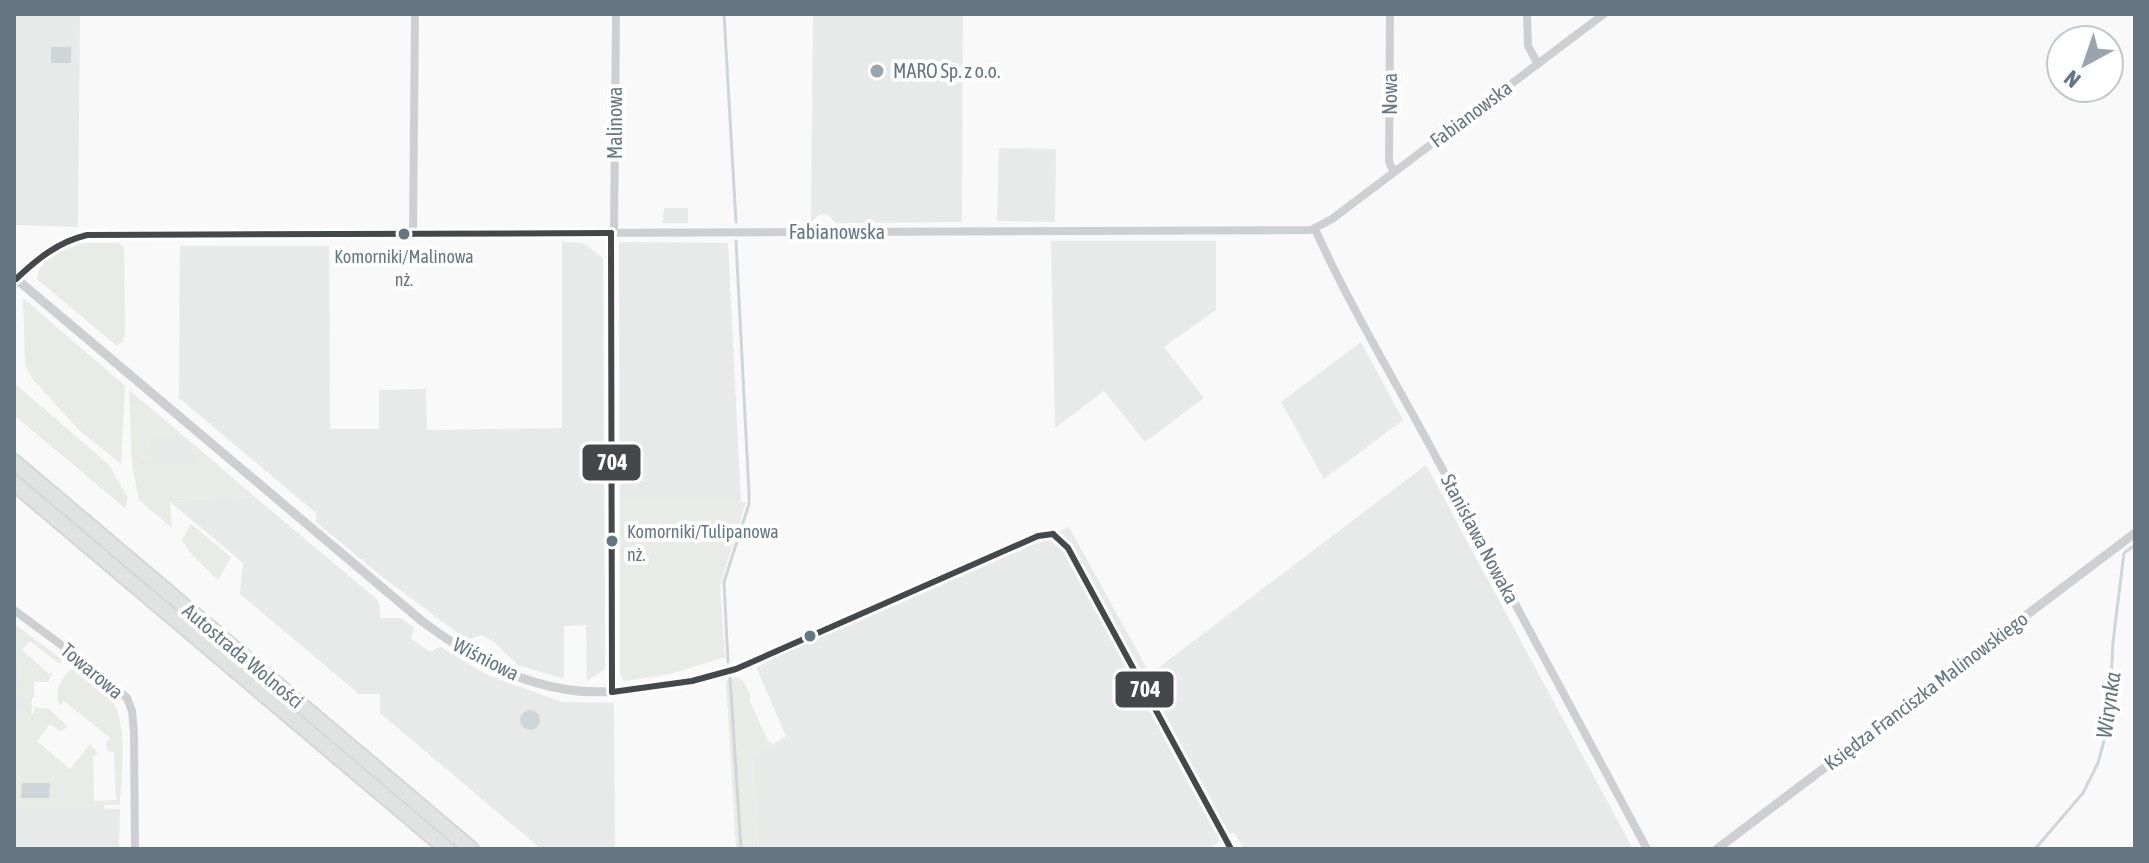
<svg xmlns="http://www.w3.org/2000/svg" width="2149" height="863" viewBox="0 0 2149 863" font-family="'Asap Condensed',sans-serif">
	<style>
		.built { fill: #e8e9e9 }
		.green { fill: #e8ebe6 }
		.water { fill: #ced6d9 }
		.lines { fill: none; stroke-linecap: round; stroke-linejoin: round }
		.stream { stroke: #ced6d9; stroke-width: 3 }
		.motorway-casing { stroke: #d5d6d6; stroke-width: 18 }
		.minor { stroke: #cecfd0; stroke-width: 8 }
		.tertiary { stroke: #cecfd0; stroke-width: 9 }
		.motorway { stroke: #e1e2e2; stroke-width: 14 }
		.bus-1-casing { stroke: #fff; stroke-width: 12 }
		.bus-1 { stroke: #45484a; stroke-width: 6 }
		.poi-dot { fill: #99a4ac; stroke: #fff; stroke-width: 3 }
		.bus-dot { fill: #657683; stroke: #fff; stroke-width: 3 }
		.labels { text-anchor: middle; stroke-width: 8; stroke-linejoin: round; paint-order: stroke }
		.bus-label { font-size: 18px; fill: #657683; stroke: #fff }
		.poi-label { font-size: 20px; fill: #657683; stroke: #fff; text-anchor: start }
		.street-label { font-size: 20px; fill: #657683; stroke: #fff }
		.water-label { font-size: 22px; font-style: italic; fill: #60757c; stroke: #fff }
		.line-badge { stroke: #fff; stroke-width: 3 }
		.badge-label { font-size: 22px; text-anchor: middle; font-weight: bold; fill: #fff }
	</style>
	<rect width="100%" height="100%" fill="#f9f9f9"/>
	<g class="built">
		<path d="M14,14H80L78,227L14,225Z"/>
		<path d="M813,14H963L962,222L836,223L828,215L819,214L811,224Z"/>
		<path d="M999,148L1056,149L1055,222L997,221Z"/>
		<path d="M664,208H688V223H663Z"/>
		<path d="M1051,241H1216V310L1164,347L1204,398L1145,442L1104,391L1055,428Z"/>
		<path d="M562,242L583,243L603,258L605,669L587,681L586,625L564,626V679L518,665L494,642L481,635L467,640L380,575L316,522V513L179,398L180,246H329L330,429H379V390L426,389L427,430L562,428Z"/>
		<path d="M619,242L728,243L741,502H620Z"/>
		<path d="M1361,342L1403,420L1324,479L1281,402Z"/>
		<path d="M131,429L176,430L217,464L132,465Z"/>
		<path d="M1426,465L1633,849H1244L1234,832L1208,849H759L752,758L786,736L756,667L1069,527L1150,674Z"/>
		<path d="M255,497L379,601L380,618H401L414,628L411,639L431,652L436,648L441,647L487,675L562,702L614,703L615,849H541L380,713V694H359L240,594L243,563L169,501Z"/>
		<path d="M14,661L33,677L31,717L14,718Z"/>
		<path d="M14,774L83,782L82,808L120,809L119,849H14Z"/>
	</g>
	<g class="green">
		<path d="M84,243H118L124,247L125,336L122,342L117,346L37,279C38,258 67,248 84,243Z"/>
		<path d="M23,298L125,386L121,464L79,430L31,377L25,365Z"/>
		<path d="M14,383L109,465L128,498L125,508L14,415Z"/>
		<path d="M129,390L178,431L172,436L150,438L149,460L142,459L140,464H199V451L193,450V444L255,497L170,501L172,528L139,500L132,465Z"/>
		<path d="M620,502H746L720,585L725,657L670,674L624,681L620,673Z"/>
		<path d="M191,524L231,557L218,580L192,555L182,540Z"/>
		<path d="M14,624L62,659L61,663H58L30,641L22,650L49,674L53,672L48,682H34V698H23L14,692V689L19,688L17,666L14,665Z"/>
		<path d="M73,668C84,676 99,684 108,695C130,719 121,774 120,805H109L108,802L107,805H104V809L14,808V713L25,708V714L34,713V707L49,709L67,726L61,732L50,724L37,741L70,769L90,744L95,749L97,755L93,756L94,801L116,800L114,752L108,751L106,744L110,738L64,701L60,706C53,693 61,676 73,668Z"/>
		<path d="M737,677L744,682L751,697L749,699L768,741L774,744L752,759L759,849H736L726,681Z"/>
	</g>
	<g class="water">
		<rect x="51" y="47" width="20" height="16"/>
		<circle cx="530" cy="720" r="10"/>
		<path d="M22,783H50L49,798H21Z"/>
	</g>
	<g class="lines">
		<g class="stream">
			<path d="M724,14L736,222"/>
			<path d="M728,662L724,582L749,504V493L736,241"/>
			<path d="M730,678L741,849"/>
			<path d="M2035,849L2083,793L2098,763L2109,722L2113,642L2124,553L2135,545"/>
		</g>
		<defs>
			<g id="motorway">
				<path d="M14,462L471,849"/>
				<path d="M14,483L447,849"/>
			</g>
		</defs>
		<use href="#motorway" class="motorway-casing"/>
		<g class="minor">
			<path d="M1390,14L1389,162L1394,172"/>
			<path d="M1527,14L1528,46L1538,64"/>
			<path d="M1315,229C1351,309 1396,382 1437,459C1508,589 1577,719 1647,849"/>
			<path d="M611,233L612,692"/>
			<path d="M614,233L616,14"/>
			<path d="M413,234L415,14"/>
			<path d="M16,279C38,258 57,240 87,235L1311,230L1332,219L1604,14"/>
			<path d="M14,610L102,675L127,698L132,711L134,733L135,849"/>
		</g>
		<g class="tertiary">
			<path d="M14,277L423,622C465,653 512,681 564,689C590,694 617,692 643,689C661,686 679,685 697,680C757,665 815,636 872,610C927,585 983,561 1038,536L1053,534L1061,540L1068,548L1231,849"/>
			<path d="M1717,849L2135,533"/>
		</g>
		<use href="#motorway" class="motorway"/>
		<defs>
			<g id="bus-1">
				<path d="M611,233L612,692"/>
				<path d="M16,279C37,259 58,242 87,235L611,233"/>
				<path d="M1053,534L1068,548L1231,849"/>
				<path d="M612,692L692,681L736,669L1038,536L1053,534"/>
			</g>
		</defs>
		<use href="#bus-1" class="bus-1-casing"/>
		<use href="#bus-1" class="bus-1"/>
	</g>
	<circle class="poi-dot" cx="877" cy="71" r="8"/>
	<g class="bus-dot">
		<circle cx="404" cy="234" r="7"/>
		<circle cx="612" cy="541" r="7"/>
		<circle cx="810" cy="636" r="7"/>
	</g>
	<g class="labels">
		<g class="bus-label">
			<text x="404" y="263">Komorniki/Malinowa<tspan x="404" dy="23">nż.</tspan></text>
			<text x="627" y="538" text-anchor="start">Komorniki/Tulipanowa<tspan x="627" dy="23">nż.</tspan></text>
		</g>
		<g class="poi-label">
			<text x="893" y="78">MARO Sp. z o.o.</text>
		</g>
		<g class="street-label">
			<text transform="translate(1390 94) rotate(-90)" y="7">Nowa</text>
			<text transform="translate(1471 114) rotate(-37)" y="7">Fabianowska</text>
			<text transform="translate(615 123) rotate(-90)" y="7">Malinowa</text>
			<text x="837" y="239">Fabianowska</text>
			<text transform="translate(1480 539) rotate(62)" y="7">Stanisława Nowaka</text>
			<text transform="translate(243 656) rotate(40)" y="7">Autostrada Wolności</text>
			<text transform="translate(486 659) rotate(27)" y="7">Wiśniowa</text>
			<text transform="translate(92 671) rotate(40)" y="7">Towarowa</text>
			<text transform="translate(1926 691) rotate(-37)" y="7">Księdza Franciszka Malinowskiego</text>
		</g>
		<g class="water-label">
			<text transform="translate(2108 705) rotate(-82)" y="8">Wirynka</text>
		</g>
	</g>
	<g class="line-badge">
		<rect x="581" y="443" width="61" height="39" rx="8" fill="#45484a"/>
		<rect x="1114" y="670" width="61" height="39" rx="8" fill="#45484a"/>
	</g>
	<g class="badge-label">
		<text x="612" y="470">704</text>
		<text x="1145" y="697">704</text>
	</g>
	<rect width="2149" height="863" fill="none" stroke="#657683" stroke-width="32"/>
	<g transform="translate(2085 64) rotate(220)"><circle r="38" fill="#ffffff" stroke="#c1c8cd" stroke-width="2"/>
	<path d="M0-6L14 30L0 20L-14 30Z" fill="#99a4ac"/>
	<text y="-12" font-size="22" font-weight="bold" text-anchor="middle" fill="#657683">N</text>
	</g>
</svg>
